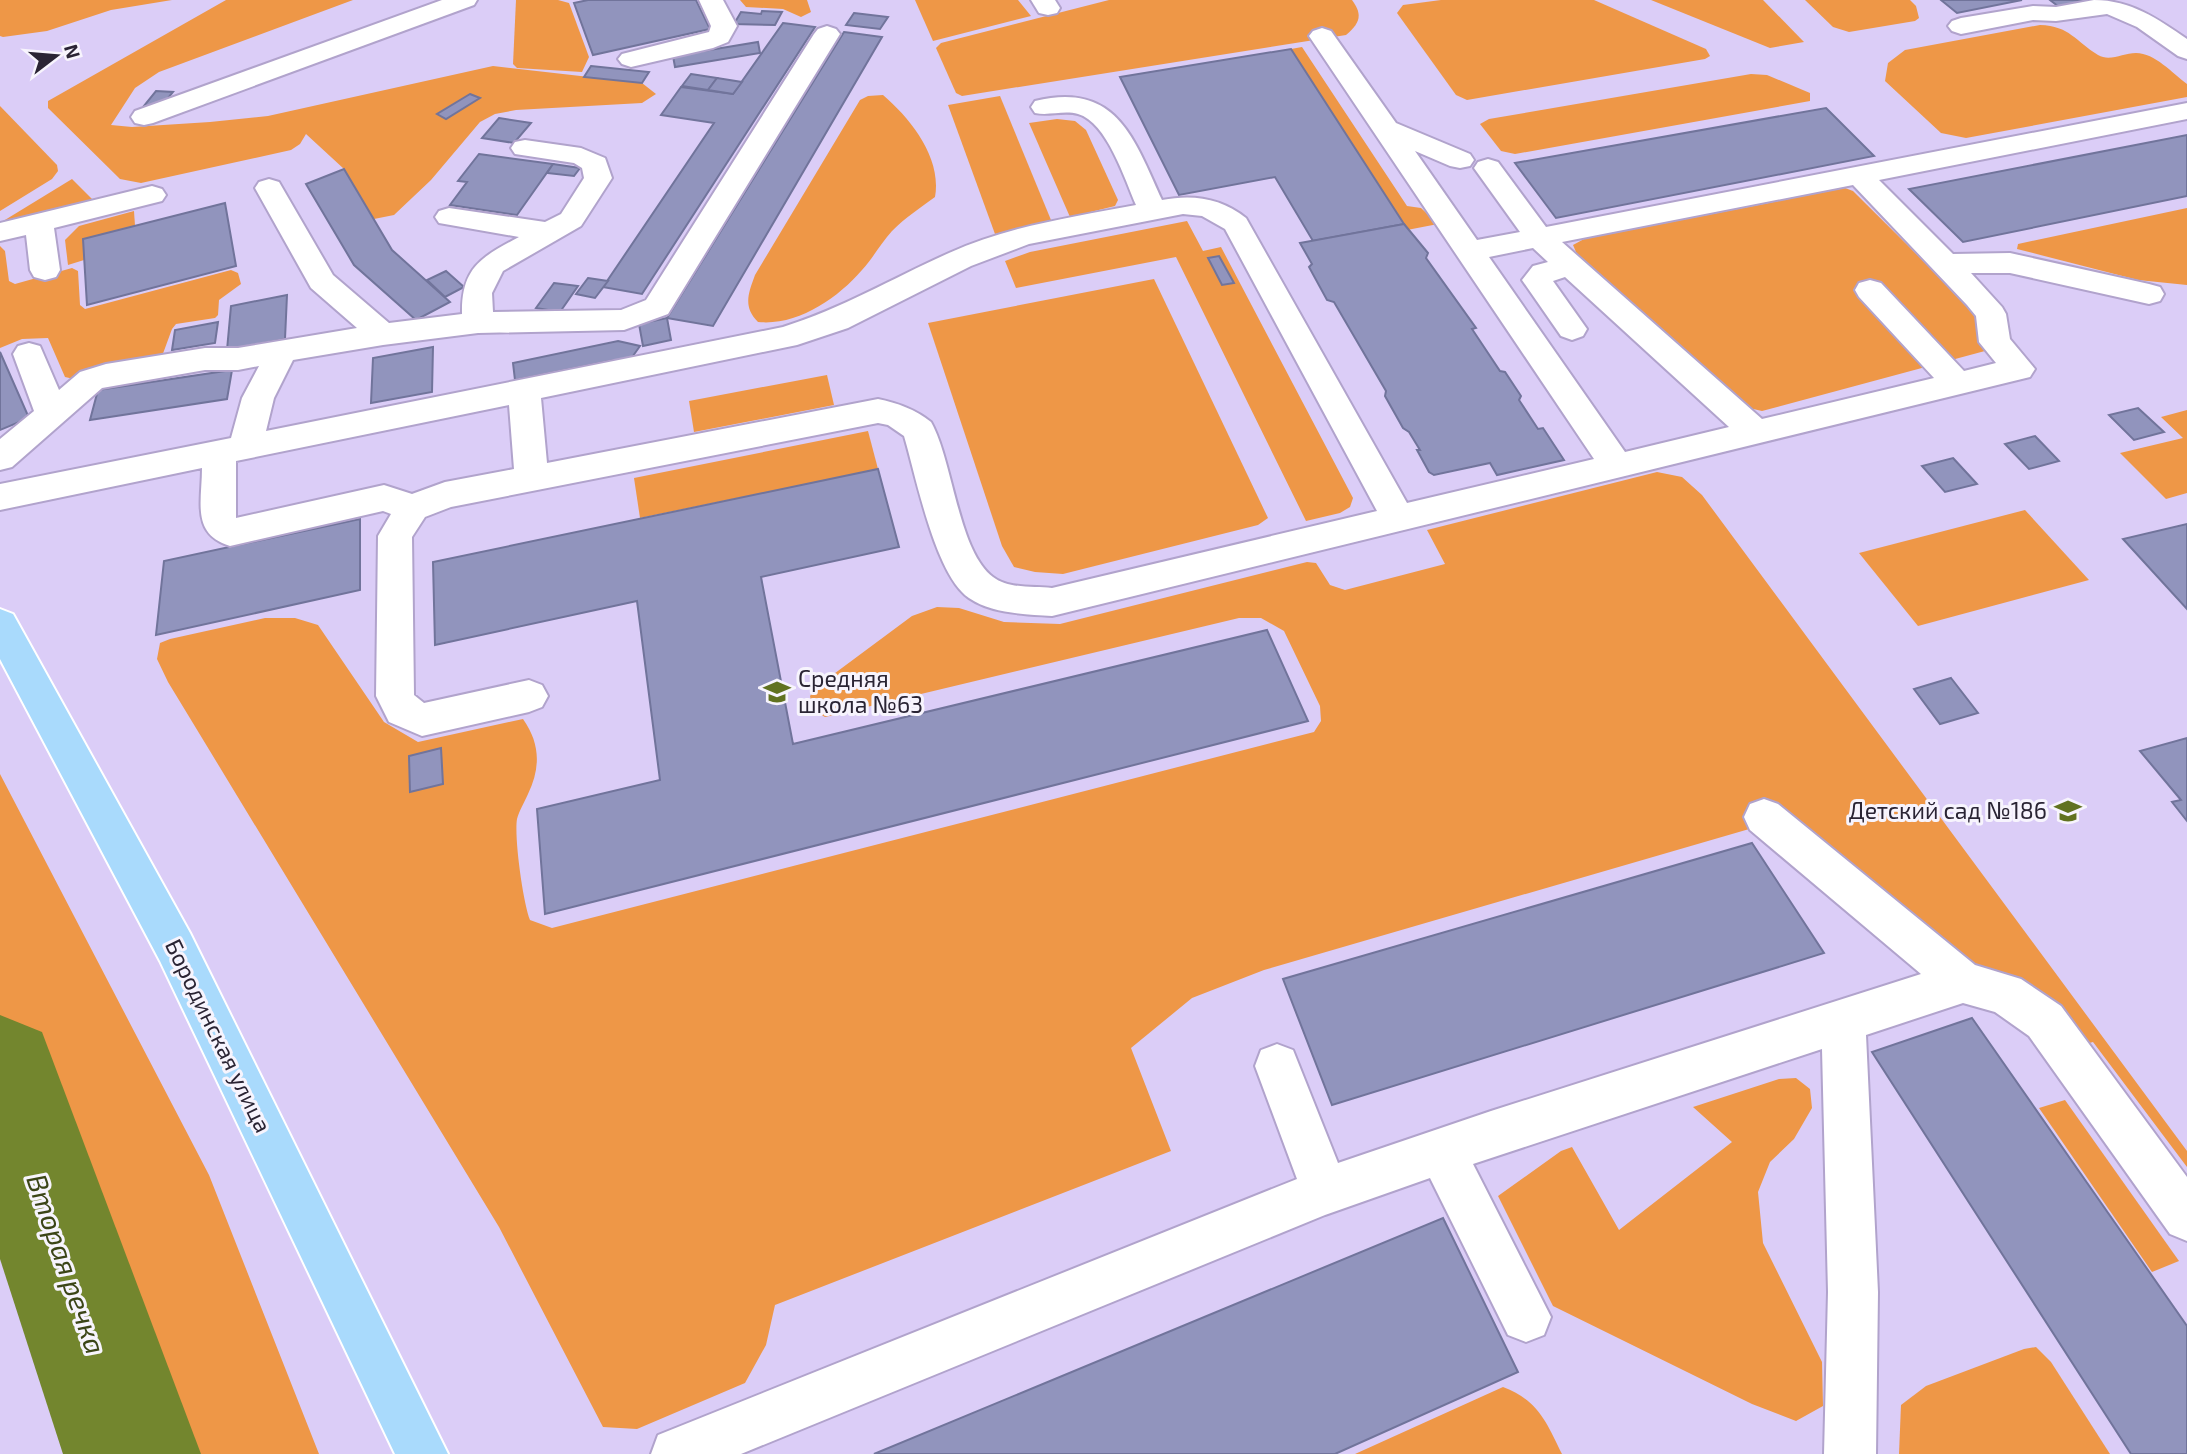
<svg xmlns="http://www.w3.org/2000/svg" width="2187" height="1454" viewBox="0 0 2187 1454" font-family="'Exo 2',sans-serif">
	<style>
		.green { fill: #ee9747 }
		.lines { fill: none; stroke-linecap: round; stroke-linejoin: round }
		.river { fill: #73862e; fill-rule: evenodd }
		.building { fill: #9194bd; stroke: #71749b; stroke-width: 2 }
		.minor-casing { stroke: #b1a3cc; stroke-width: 4 }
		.major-casing { stroke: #fff; stroke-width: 4 }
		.minor { fill: #fff; fill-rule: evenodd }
		.major { fill: #a9dafc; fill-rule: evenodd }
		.labels { text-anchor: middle; stroke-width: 6; stroke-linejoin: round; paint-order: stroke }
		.poi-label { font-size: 23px; fill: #2a2434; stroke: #f7f4fd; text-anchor: start }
		.street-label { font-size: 23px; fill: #2a2434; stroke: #f7f4fd }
		.near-water-label { font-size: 28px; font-style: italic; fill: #3b4517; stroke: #f7f4fd }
	</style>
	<rect width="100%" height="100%" fill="#dbcdf7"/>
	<g class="green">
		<path d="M0,0H172L111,10L47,31L3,37L0,36Z"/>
		<path d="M226,0H353L159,72L135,88L111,125L132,127L210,122L268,116L493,66L642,83L656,94L642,103L516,110L495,114L480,122L431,180L394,215L374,219L344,169L306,134L300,144L291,150L141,183L120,179L48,108V101Z"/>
		<path d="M516,0H558L569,3L589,57L582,72L517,68L513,64Z"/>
		<path d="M740,0H807L811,12L801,17L783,9L746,7Z"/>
		<path d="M915,0H1018L1031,16L933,41Z"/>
		<path d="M1109,0H1352C1363,15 1360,23 1346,35L962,96L956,93L936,48L941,43Z"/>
		<path d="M1441,0H1594L1706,49L1710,56L1705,59L1467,100L1456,95L1397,13L1403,5Z"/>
		<path d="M1651,0H1763L1804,42L1770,48Z"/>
		<path d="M1805,0H1910L1916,6L1919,18L1915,21L1849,32L1833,27Z"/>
		<path d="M2040,25C2070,26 2075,41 2098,55C2110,62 2123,53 2136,53C2155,53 2172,73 2187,84V97L1966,138L1941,133L1885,81L1888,63L1905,50Z"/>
		<path d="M1302,47L1407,206L1421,208L1438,224L1407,230L1291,49Z"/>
		<path d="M1751,74L1767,75L1810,93V101L1515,154L1501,151L1480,124L1489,119Z"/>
		<path d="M883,95C911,119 942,158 935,197C920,208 906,217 892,231C881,243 873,258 862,270C837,299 797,326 758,322C743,307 748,294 755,275L860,100L868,96Z"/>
		<path d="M1000,96L1051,220L995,234L948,105Z"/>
		<path d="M0,106L57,165L58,171L52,179L0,211Z"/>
		<path d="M1057,119L1075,121L1086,130L1118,200L1115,206L1070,217L1029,123Z"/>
		<path d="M72,179L93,200L0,223Z"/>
		<path d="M1845,188L1853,191L1999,336L1996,348L1762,411L1749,408L1579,259L1573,245L1584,239Z"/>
		<path d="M2187,208V285L2138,280L2017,249L2018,244Z"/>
		<path d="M134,211L135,226L84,260L68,265L65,240L79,226Z"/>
		<path d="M1187,221L1203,251L1221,247L1353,498L1350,507L1340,513L1306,521L1176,257L1016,288L1005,261L1030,252Z"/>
		<path d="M0,246L5,251L9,281L15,284L72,268L78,271L80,305L85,309L231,270L238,273L241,284L219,300L218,315L215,318L176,324L172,329L161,359L74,379L65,377L48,338L22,339L0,348Z"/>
		<path d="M1154,279L1268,518L1258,525L1063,574L1035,572L1014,567L1002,546L928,323Z"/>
		<path d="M827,375L834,405L694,432L689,401Z"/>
		<path d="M2187,410V493L2166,499L2120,453L2183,438L2161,417Z"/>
		<path d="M868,431L878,469L640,518L634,478Z"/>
		<path d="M1657,472L1682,477L1702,495L2187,1151V1167L2093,1042L2082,1045L1763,825L1264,970L1192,998L1131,1048L1171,1151L775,1305L766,1345L745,1383L637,1429L603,1427L499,1227L168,682L157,659L160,643L170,639L265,618H295L318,625L384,722L418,742L523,719C540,743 541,767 528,794C525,801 519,811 517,819C514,837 523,902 530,920L552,928L1314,732L1321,721L1320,706L1284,631L1261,618H1239L825,717L813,710L810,696L819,685L912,616L937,607L959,608L1004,622L1060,624L1307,562L1316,563L1330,585L1345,590L1445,564L1427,530Z"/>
		<path d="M2025,510L2089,580L1918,626L1859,553Z"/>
		<path d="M0,774L209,1175L319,1454H82L49,1341L0,1217Z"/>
		<path d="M1796,1078L1810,1089L1812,1108L1794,1139L1770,1162L1758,1192L1763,1243L1822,1362L1823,1406L1796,1421L1752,1404L1553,1306L1498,1196L1561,1151L1572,1147L1619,1230L1732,1142L1693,1107L1779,1079Z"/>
		<path d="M2065,1100L2179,1261L2152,1272L2039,1108Z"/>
		<path d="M2036,1347L2051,1362L2110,1454H1899L1901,1405L1926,1386L2024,1349Z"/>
		<path d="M1503,1387C1539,1401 1546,1422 1562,1454H1355Z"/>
	</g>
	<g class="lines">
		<path class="river" d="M0,1015L42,1032L201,1454H63L0,1259Z"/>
	</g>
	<g class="building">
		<path d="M588,0H696L710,29L593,55L574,3Z"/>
		<path d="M1941,0H2022L1957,13Z"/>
		<path d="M2050,0H2092L2059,7Z"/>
		<path d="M762,11L782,12L775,25L734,24L741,12L761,14Z"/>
		<path d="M854,13L888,17L880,29L846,25Z"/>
		<path d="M783,23L815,27L642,294L603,287L714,123L661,115L681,87L733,94Z"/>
		<path d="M844,32L882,37L713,326L667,318Z"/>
		<path d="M758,42L760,53L675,67L673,56Z"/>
		<path d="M1291,49L1404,224L1313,241L1275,177L1179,195L1120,77Z"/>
		<path d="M591,66L649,72L642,83L584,77Z"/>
		<path d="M691,74L717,78L708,90L682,86Z"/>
		<path d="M717,78L742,82L733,94L708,90Z"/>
		<path d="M156,91L173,92L160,108L143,107Z"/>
		<path d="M470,94L480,98L446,119L437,114Z"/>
		<path d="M1826,108L1874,156L1556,218L1515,163Z"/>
		<path d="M499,118L531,123L514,143L482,138Z"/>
		<path d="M2187,135V196L1963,242L1909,189Z"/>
		<path d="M479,154L553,164L517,215L450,205L467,182L458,181Z"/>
		<path d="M553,164L580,168L574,176L547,173Z"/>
		<path d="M344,169L392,250L450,302L416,320L354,265L306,184Z"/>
		<path d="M225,203L236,266L87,305L83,239Z"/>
		<path d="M1404,224L1428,253L1426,258L1476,328L1472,329L1500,371L1505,372L1521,396L1519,400L1538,429L1543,428L1564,460L1497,475L1490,463L1434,475L1429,472L1417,450H1420L1409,432L1403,428L1385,396L1386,391L1334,302L1327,300L1309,267L1312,264L1300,243Z"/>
		<path d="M1219,256L1234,283L1222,285L1208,258Z"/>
		<path d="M446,271L464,287L445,297L427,280Z"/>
		<path d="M588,278L608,281L595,298L576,294Z"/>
		<path d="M554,283L578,286L560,312L536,308Z"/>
		<path d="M287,295L285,339L227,350L231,306Z"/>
		<path d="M667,318L671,340L643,346L639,324Z"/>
		<path d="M218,322L215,343L172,350L175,330Z"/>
		<path d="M618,341L640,346L628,363L614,360L515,380L513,363Z"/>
		<path d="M433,347L432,392L371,403L373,358Z"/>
		<path d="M0,352L29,418L0,430Z"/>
		<path d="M232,370L227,399L90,420L98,390Z"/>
		<path d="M2138,408L2164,432L2134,440L2109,415Z"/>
		<path d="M2035,436L2059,461L2029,469L2005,444Z"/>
		<path d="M1953,458L1977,484L1945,492L1922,466Z"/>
		<path d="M878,469L899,547L761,577L793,744L1267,630L1308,721L545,914L537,809L660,780L637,601L435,645L433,562Z"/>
		<path d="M360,519V590L156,635L164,561Z"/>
		<path d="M2187,524V609L2123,539Z"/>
		<path d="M1951,678L1978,713L1940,724L1914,689Z"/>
		<path d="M2187,738V821L2172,802L2181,800L2140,751Z"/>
		<path d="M441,748L443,784L410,792L409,756Z"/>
		<path d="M1752,843L1824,953L1332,1105L1283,979Z"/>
		<path d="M1972,1018L2187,1326V1454H2131L1872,1052Z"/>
		<path d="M1443,1218L1518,1372L1335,1454H874Z"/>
	</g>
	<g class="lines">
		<defs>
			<g id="minor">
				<path d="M442,0H477L474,5L153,123L144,125L135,123L131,117L135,111Z"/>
				<path d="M699,0H723L737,26L728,42L713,48L631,67L622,64L618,59L622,54L709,32L711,26Z"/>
				<path d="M1031,0H1055L1060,8L1057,13L1048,15L1039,13Z"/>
				<path d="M2094,0C2131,0 2158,19 2187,39V59L2178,56L2137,27L2107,14L2056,21L2033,20L1961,34L1952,31L1948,26L1952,21L1961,18L2033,6L2056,7Z"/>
				<path d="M827,26L836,29L840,34L668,314L624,330L478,333L383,345L293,360L274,398L266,431L783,327C843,308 893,278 949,253C1009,226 1073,217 1136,205C1125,180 1107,122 1078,114C1064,110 1049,116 1035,113L1031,107L1035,101C1116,81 1134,138 1162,200C1193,194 1221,198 1246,218L1407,503L1594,459L1309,36L1313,31L1322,28L1331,31L1396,123L1470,154L1474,160L1470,166L1460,168L1450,166L1415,151L1477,240L1520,232L1474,168L1478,162L1488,159L1498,162L1546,227L2187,103V119L1879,180L1953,254L2010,253L2149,284L2160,287L2164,294L2160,301L2149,304L2010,273H1971L2002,307L2006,314L2010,339L2035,369L2030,377L1052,616C1025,614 992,614 969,598C935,575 916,476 904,436L888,425L878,423L451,507L425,517L412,537L414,695L424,703L529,680L542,685L548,696L542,707L529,712L422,736L389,722L376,696L378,536L391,514L383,511L230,546C191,534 202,502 202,468L0,510V484L231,438L242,398L259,366L238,370H205L102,388L12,467L0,470V439L34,411L13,354L18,346L29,343L40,346L59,390L80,372L106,364L205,348H238L357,328L311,288L255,188L259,182L269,179L279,182L333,275L389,323L462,314C461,267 482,257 519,237L439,223L435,217L439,211L449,208L545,222L561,214L584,178L582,168L574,163L515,154L511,148L515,142L525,140L581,148L605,158L612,178L581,226L503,271L492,293L493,312L621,310L646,300L814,34L818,29ZM1853,185L1967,305L1976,316L1979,342L1996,363L1964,371L1881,283L1870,280L1859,283L1855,290L1859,297L1934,378L1762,419L1562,242ZM1183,214L1202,216L1225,229L1377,511L1052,588C1034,586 1008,589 993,577C958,551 953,461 931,422C915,409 897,403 878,399L547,463L541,398L797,345L848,328L971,266L1029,244ZM1533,248L1548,262L1533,266L1522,280L1561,336L1572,340L1583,336L1587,329L1553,281L1565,277L1729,427L1625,452L1489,257ZM509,405L514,469L445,482L412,494L384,485L236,518V461Z"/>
				<path d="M152,186L162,189L166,195L162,201L54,228L60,270L56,277L45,280L34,277L30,270L26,235L0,241V223Z"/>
				<path d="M1764,799L1778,804L1975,965L2021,979L2061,1006L2187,1177V1241L2170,1234L2029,1036L1995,1012L1963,1003L1866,1035L1878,1292L1876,1454H1824L1828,1292L1822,1049L1473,1164L1551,1317L1544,1335L1526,1342L1508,1335L1430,1178L1325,1215L741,1454H651L658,1435L1297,1179L1255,1066L1261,1050L1277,1044L1293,1050L1338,1163L1491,1111L1921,974L1750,830L1744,817L1750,804Z"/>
			</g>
			<path id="major" d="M0,609L13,614L190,933L448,1454H395L160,961L0,659Z"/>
		</defs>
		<use href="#minor" class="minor-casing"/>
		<use href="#major" class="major-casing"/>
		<use href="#minor" class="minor"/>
		<use href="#major" class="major"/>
	</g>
	<defs>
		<symbol id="school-bare" viewBox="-9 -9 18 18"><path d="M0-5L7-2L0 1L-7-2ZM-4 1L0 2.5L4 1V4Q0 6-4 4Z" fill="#617220" stroke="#f7f4fd" stroke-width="2.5" paint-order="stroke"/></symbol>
	</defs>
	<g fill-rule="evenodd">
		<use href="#school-bare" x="758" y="673" width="38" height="38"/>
		<use href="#school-bare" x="2049" y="792" width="38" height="38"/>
	</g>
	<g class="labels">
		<g class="poi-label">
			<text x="798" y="687">Средняя<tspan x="798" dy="26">школа №63</tspan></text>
			<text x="2047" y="819" text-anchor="end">Детский сад №186</text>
		</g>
		<g class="street-label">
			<text transform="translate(218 1036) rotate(64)" y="8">Бородинская улица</text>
		</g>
		<g class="near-water-label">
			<text transform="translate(66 1264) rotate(71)" y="10">Вторая речка</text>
		</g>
	</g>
	<g transform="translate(56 56) rotate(74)" stroke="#f7f4fd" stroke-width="5" paint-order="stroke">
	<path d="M0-5L12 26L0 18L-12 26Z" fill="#2a2434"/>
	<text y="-10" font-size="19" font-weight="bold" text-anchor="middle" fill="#2a2434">N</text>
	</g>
</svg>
